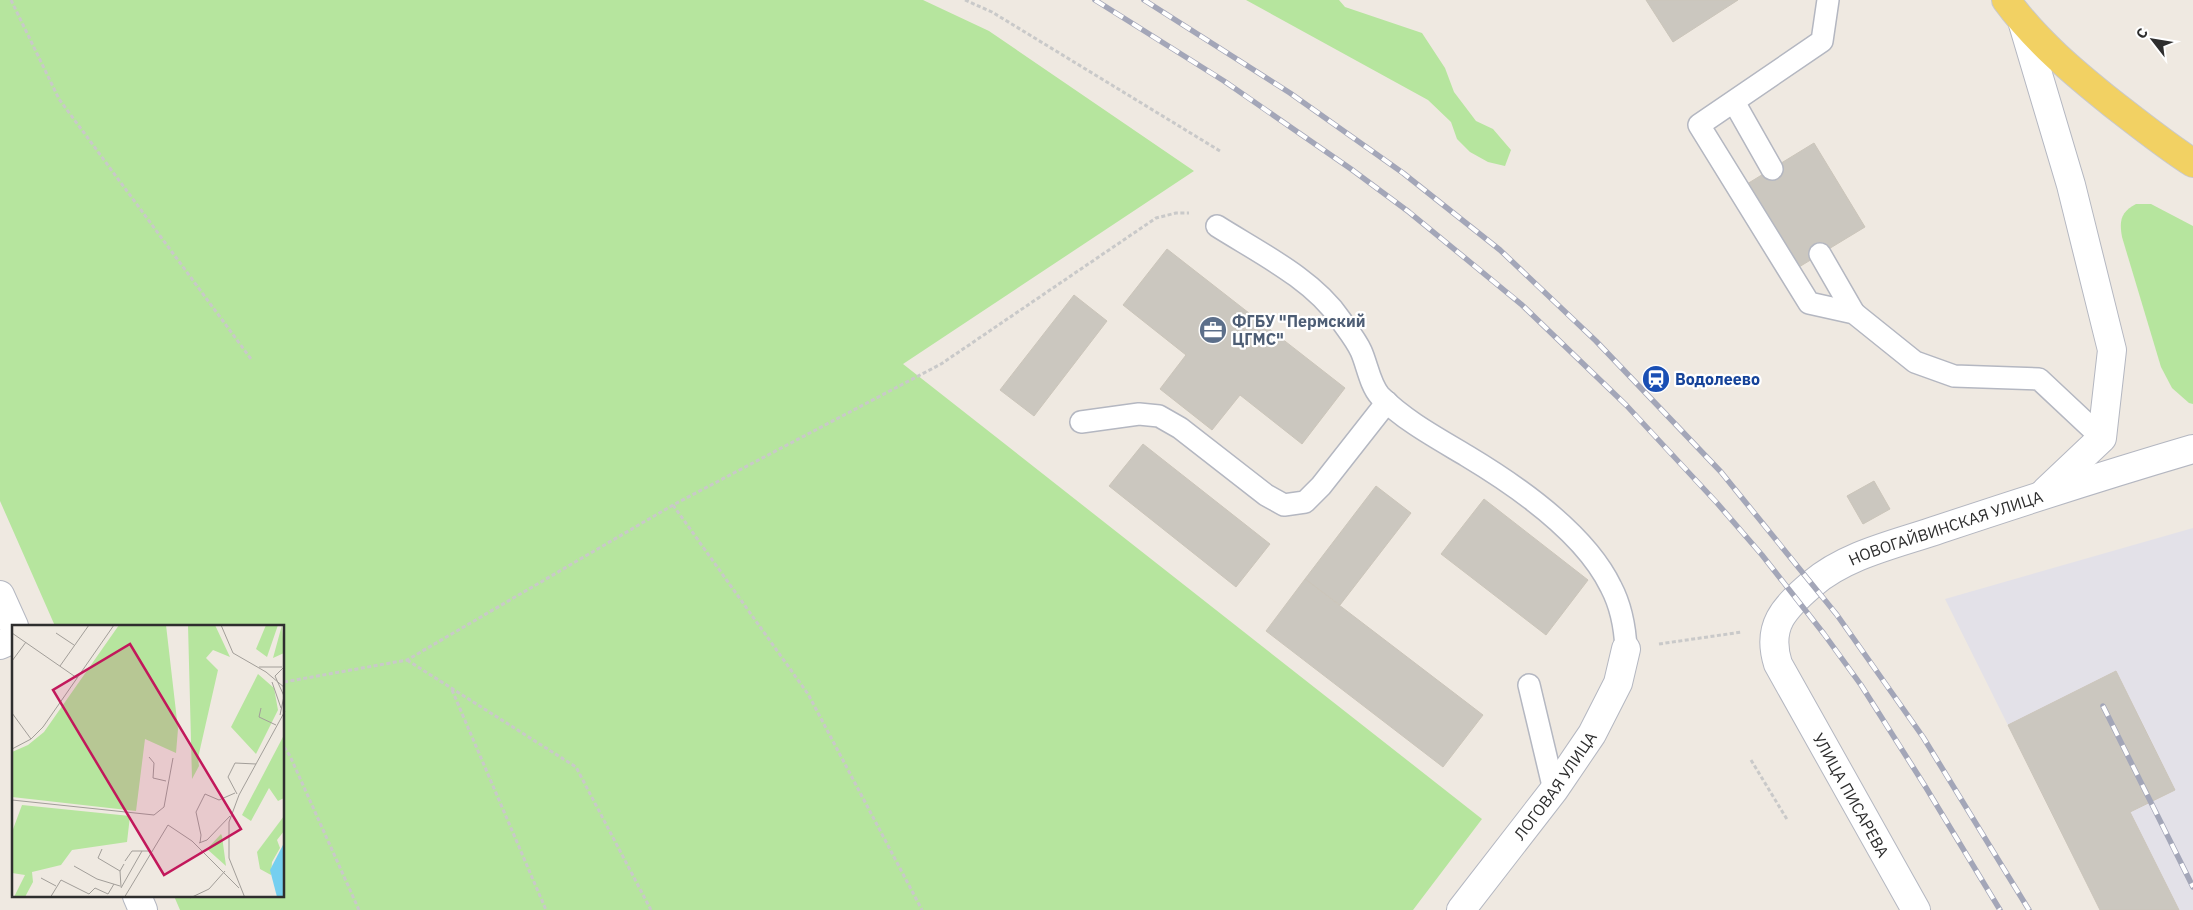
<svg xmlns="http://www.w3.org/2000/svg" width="2193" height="910" viewBox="0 0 2193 910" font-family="'IBM Plex Sans',sans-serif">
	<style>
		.industrial { fill: #e3e1e8 }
		.green { fill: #b6e59e }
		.building { fill: #cbc7bf; stroke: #cbc5ba }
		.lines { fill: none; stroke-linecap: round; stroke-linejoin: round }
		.lane-casing { stroke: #b4b7c1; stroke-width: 24 }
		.street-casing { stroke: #b4b7c1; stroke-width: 30 }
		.secondary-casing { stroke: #b4b7c1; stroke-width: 30 }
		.primary-casing { stroke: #c9c9c9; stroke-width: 30 }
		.path { stroke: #c9c9c9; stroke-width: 3; stroke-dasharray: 4 2.5; stroke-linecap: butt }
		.lane { stroke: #fff; stroke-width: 21 }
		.street { stroke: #fff; stroke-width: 28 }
		.secondary { stroke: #fff; stroke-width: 28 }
		.primary { stroke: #f2d163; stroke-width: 28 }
		.rail-casing { stroke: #a3a6b8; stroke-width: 5.5 }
		.rail { stroke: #fff; stroke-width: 4; stroke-dasharray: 11; stroke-linecap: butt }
		.labels { text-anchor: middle; stroke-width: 4.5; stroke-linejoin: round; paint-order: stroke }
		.service-label { font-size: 16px; font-weight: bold; fill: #4e5e75; stroke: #fff; text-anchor: start }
		.transit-label { font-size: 16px; font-weight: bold; fill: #164399; stroke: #fff; text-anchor: start }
		.street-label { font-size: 16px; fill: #2e2e2e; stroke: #fff }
		.inset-road { fill: none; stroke: #a29e99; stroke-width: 1 }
		.view { fill: #c2185b; fill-opacity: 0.15; stroke: #c2185b; stroke-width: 2.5 }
		.inset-edge { fill: none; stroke: #2e2e2e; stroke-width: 2.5 }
	</style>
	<rect width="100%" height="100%" fill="#efe9e1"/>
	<path class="industrial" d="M2193,528V910H2100L1945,599Z"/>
	<g class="green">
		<path d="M0,0H923L989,31L1194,171L903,364L1482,819L1413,910H180L174,896H284V626H55L0,501Z"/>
		<path d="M1246,0H1339L1345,7L1422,33L1445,68L1454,92L1476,121L1493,129L1511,150L1505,166L1488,162L1470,152L1457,139L1451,122L1428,100Z"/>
		<path d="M2136,204H2151L2193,226V404L2189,403L2172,388L2161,367L2122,237C2119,220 2121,212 2136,204Z"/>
	</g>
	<g class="building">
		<path d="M1646,0H1738L1673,42Z"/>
		<path d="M1814,143L1865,227L1799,267L1747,184Z"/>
		<path d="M1167,249L1345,388L1302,444L1240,395L1212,430L1160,389L1186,355L1123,305Z"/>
		<path d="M1074,295L1107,321L1034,416L1000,390Z"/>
		<path d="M1143,444L1270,544L1236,587L1109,486Z"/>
		<path d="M1874,481L1890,509L1863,524L1847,496Z"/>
		<path d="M1376,486L1411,513L1340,605L1305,579Z"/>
		<path d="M1484,499L1588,580L1546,635L1441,554Z"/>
		<path d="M1305,579L1483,715L1443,767L1266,631Z"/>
		<path d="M2116,671L2175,790L2130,812L2179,910H2100L2008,725Z"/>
	</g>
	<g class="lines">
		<defs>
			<g id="lane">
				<path d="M1828,0L1822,41L1699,125L1809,303L1854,313L1915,362L1954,376L2039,379L2102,438"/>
				<path d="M1734,102L1772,169"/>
				<path d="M1217,226C1258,252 1313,279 1340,319C1347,329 1356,340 1361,351C1367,364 1370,385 1380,396C1405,421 1437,438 1467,456C1517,486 1585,533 1611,587C1621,606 1625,627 1626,649"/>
				<path d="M1820,254L1854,313"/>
				<path d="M1081,422L1139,414L1159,416L1180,428L1266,495L1284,505L1305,502L1321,486L1387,402"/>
				<path d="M1529,685L1554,790"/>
			</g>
			<g id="street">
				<path d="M2023,24L2071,185L2112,350L2102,438L2046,491"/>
				<path d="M0,645L14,639"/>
				<path id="s1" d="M1461,910L1554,790L1592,734L1618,683L1626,649"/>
				<path id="s2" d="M1916,910L1778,664C1766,626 1784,608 1812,584C1847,554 1897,544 1940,529C2024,501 2108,474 2193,449"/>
			</g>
			<g id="secondary">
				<path d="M0,595L14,626"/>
				<path d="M137,896L143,910"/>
			</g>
			<path id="primary" d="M2006,0C2036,41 2073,72 2113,104C2139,124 2165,145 2193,163"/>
		</defs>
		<use href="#lane" class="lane-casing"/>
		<use href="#street" class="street-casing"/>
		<use href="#secondary" class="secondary-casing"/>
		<use href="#primary" class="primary-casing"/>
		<g class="path">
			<path d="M11,0L59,99L251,359"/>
			<path d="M965,0L992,12L1220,151"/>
			<path d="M673,505L808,694L922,910"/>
			<path d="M1659,644L1742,632"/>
			<path d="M407,660L576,767L651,910"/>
			<path d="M284,682L407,660L673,505L941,364L1156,218L1176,213H1189"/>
			<path d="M452,690L546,910"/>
			<path d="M284,747L290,756L359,910"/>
			<path d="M1751,760L1788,821"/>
		</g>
		<use href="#lane" class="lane"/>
		<use href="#street" class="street"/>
		<use href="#secondary" class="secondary"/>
		<use href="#primary" class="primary"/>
		<defs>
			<g id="rail">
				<path d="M1095,0L1224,81L1351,169L1409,212L1521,304L1626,405L1717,503L1762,555L1824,634L1861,685L1925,786L2000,910"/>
				<path d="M1144,0L1290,93L1403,173L1500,250L1596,341L1721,472L1837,615L1923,737L2029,910"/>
				<path d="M2103,706L2193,887"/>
			</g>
		</defs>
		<use href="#rail" class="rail-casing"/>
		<use href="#rail" class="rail"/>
	</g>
	<defs>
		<symbol id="office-disc" viewBox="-11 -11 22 22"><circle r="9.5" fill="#5c6f8a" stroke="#fff"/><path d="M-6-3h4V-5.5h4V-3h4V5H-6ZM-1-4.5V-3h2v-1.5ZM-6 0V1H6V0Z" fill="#fff"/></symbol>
		<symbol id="station-disc" viewBox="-11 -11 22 22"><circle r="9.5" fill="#1a4fb4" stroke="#fff"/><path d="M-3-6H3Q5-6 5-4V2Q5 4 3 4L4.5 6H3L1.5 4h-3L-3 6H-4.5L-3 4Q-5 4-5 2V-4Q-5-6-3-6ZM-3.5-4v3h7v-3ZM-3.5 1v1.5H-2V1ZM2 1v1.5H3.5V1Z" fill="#fff"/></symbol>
	</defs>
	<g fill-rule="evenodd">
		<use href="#office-disc" x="1197" y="314" width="32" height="32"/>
		<use href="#station-disc" x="1640" y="363" width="32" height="32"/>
	</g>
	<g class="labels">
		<g class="service-label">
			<text x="1232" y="327">ФГБУ "Пермский<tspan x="1232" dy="18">ЦГМС"</tspan></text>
		</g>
		<g class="transit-label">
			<text x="1675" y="385">Водолеево</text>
		</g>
		<g class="street-label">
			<text dy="6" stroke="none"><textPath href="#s2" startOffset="522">НОВОГАЙВИНСКАЯ УЛИЦА</textPath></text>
			<text dy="6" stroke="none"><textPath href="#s1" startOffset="156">ЛОГОВАЯ УЛИЦА</textPath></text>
			<text transform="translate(1851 795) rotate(61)" y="6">УЛИЦА ПИСАРЕВА</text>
		</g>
	</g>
	<g transform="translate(12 625)">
		<rect width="272" height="272" fill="#efe9e1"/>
		<path d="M107,0H154L166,104L164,128L133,114L124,186L0,172V127L16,120L32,107ZM176,0H203L218,32L201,25L194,33L206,45L186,133L187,141L180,154ZM254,0H266L255,32L244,24ZM270,0L272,28L261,33ZM246,49L262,63L266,85L244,129L219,102ZM272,110V173L266,176L257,163L239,196L230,190ZM10,180L118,191L115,217L60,225L49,240L20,247L21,257L13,272H2L13,250L0,248V207ZM272,191V206L265,215L268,223L260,237L259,250L248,244L245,227ZM209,209L210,211L214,241L195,224Z" fill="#b6e59e"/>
		<path d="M272,218V272H265L258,245Z" fill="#75cff0"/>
		<path class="inset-road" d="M209,0L221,28L254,47L273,63M0,8L65,53M44,8L62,20M0,36L14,17M48,41L77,0M247,42H270M260,57L269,83M249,83L247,92L264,100M0,88L19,114M268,90L272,71L263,51L273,41M0,124L19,114L31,102L102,0M137,132L142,138L141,153L154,156M225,169L216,152L223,138L244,139M0,175L142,190L152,182L161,133M187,218L195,215L218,191M188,218L189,210L184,187L193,169L207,175L223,168M90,224L86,233L108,246M113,236L120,226H139M62,241L85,254L108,261M29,253L44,261M109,262L108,246L112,239M109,263L130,226M38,273L49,255L77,269L83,263L96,269L102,259M112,273L156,200L180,216L227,263M178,273L197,264L213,246M233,273L217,233V197L227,170L273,86"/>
		<path class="view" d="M118,19L229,204L152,250L41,65Z"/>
		<rect width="272" height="272" class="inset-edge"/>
	</g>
	<g transform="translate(2153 40) rotate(301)" stroke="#ffffff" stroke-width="4" paint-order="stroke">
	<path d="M0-4L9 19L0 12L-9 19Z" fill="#2e2e2e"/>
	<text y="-8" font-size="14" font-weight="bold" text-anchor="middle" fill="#2e2e2e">С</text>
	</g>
</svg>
